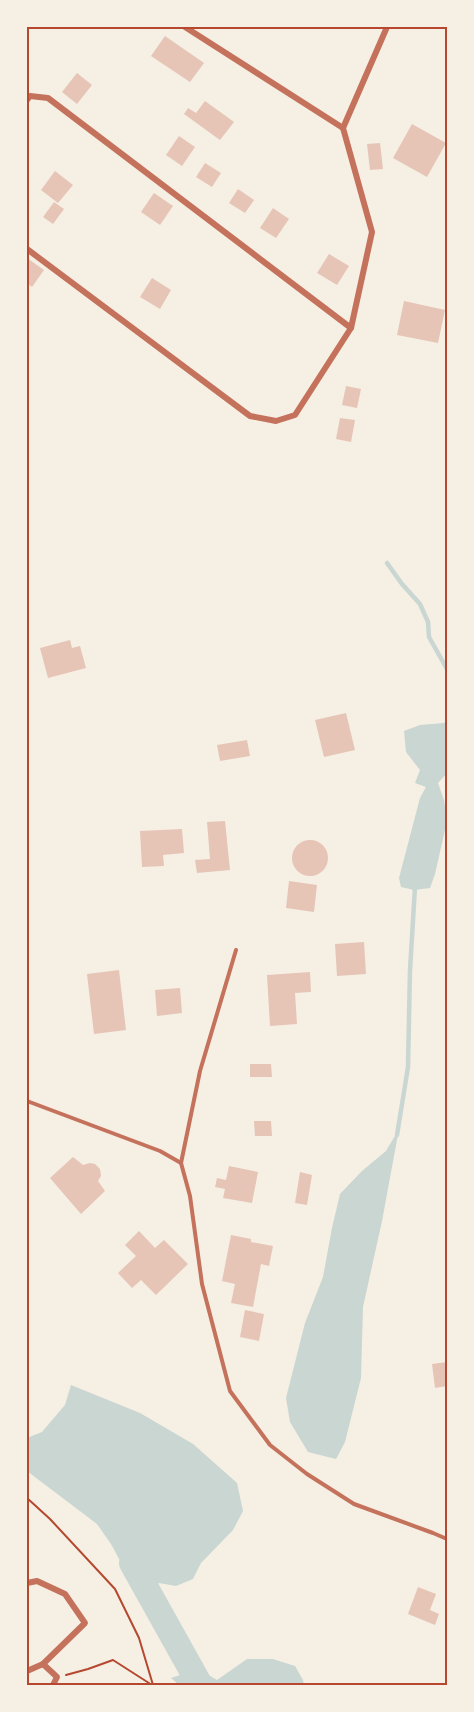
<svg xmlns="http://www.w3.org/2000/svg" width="474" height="1712" viewBox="0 0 474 1712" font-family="Helvetica,sans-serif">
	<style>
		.water { fill: #c9d6d2 }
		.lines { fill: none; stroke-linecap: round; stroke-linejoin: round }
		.stream { stroke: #c9d6d2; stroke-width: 4.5 }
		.river { stroke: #c9d6d2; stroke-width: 26 }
		.building { fill: #e6c5b7 }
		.path { stroke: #b5482f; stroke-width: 2 }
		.service { stroke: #c5725c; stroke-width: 4 }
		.minor { stroke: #c5725c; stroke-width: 6 }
		.neatline { fill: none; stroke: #b5482f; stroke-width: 2 }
	</style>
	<rect width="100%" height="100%" fill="#f6efe4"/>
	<g class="water">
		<path d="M447,720V773L438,783L444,800L447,821L435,874L430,888L414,890L401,887L399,878L420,798L426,787L415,783L420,770L406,752L404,731L420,725L444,723Z"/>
		<path d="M399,1129L382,1221L363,1307L361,1378L345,1442L336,1459L308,1452L290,1422L286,1398L305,1323L323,1277L332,1228L340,1194L362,1171L386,1151Z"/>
		<path d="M71,1385L140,1413L193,1444L237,1483L243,1511L233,1530L201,1563L193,1579L176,1586L159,1583L141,1599L111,1544L97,1524L27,1471V1438L42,1432L65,1405Z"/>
		<path d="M247,1659H273L295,1666L303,1680L304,1685H179L171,1678L198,1669L217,1680Z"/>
	</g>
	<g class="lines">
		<g class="stream">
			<path d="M387,563L402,584L420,604L428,622L429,637L447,669"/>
			<path d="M397,1135L408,1067L410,970L415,887"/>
		</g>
		<path class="river" d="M132,1563L200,1685"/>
	</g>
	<g class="building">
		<path d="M165,36L204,63L190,82L151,56Z"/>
		<path d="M77,73L92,85L77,104L62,92Z"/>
		<path d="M205,101L234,122L220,140L184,114L188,108L196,113Z"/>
		<path d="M412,124L446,143L427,177L393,158Z"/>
		<path d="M179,136L195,147L182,166L166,155Z"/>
		<path d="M380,143L383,169L370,170L367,144Z"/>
		<path d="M205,163L221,173L212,187L196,177Z"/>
		<path d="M55,171L73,185L58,203L41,190Z"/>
		<path d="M238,189L254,200L245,213L229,203Z"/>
		<path d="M154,193L173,206L160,225L141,212Z"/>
		<path d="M54,202L64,209L53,224L43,217Z"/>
		<path d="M273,208L289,219L276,238L260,228Z"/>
		<path d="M329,254L349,266L337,285L317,273Z"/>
		<path d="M27,258L44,270L32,287L27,283Z"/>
		<path d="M152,278L171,290L160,309L140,297Z"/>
		<path d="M404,301L445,310L438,343L397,335Z"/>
		<path d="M346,386L361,389L357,408L342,405Z"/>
		<path d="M340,418L355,420L351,442L336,439Z"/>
		<path d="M70,640L72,648L80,646L86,668L48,678L40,648Z"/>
		<path d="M346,713L355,750L324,757L315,720Z"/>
		<path d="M247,740L250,756L220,761L217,745Z"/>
		<path d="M225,821L230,870L197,873L195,860L210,859L207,822Z"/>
		<path d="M182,829L184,853L163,855L164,866L142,867L140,831Z"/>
		<circle cx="310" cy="858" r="18"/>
		<path d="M289,881L317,885L314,912L286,908Z"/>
		<path d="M364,942L366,974L337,976L335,944Z"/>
		<path d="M119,970L126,1030L94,1034L87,974Z"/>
		<path d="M310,972L311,992L295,993L297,1024L270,1026L267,975Z"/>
		<path d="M180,988L182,1013L157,1016L155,990Z"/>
		<path d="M250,1064H271L272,1077H250Z"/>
		<path d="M254,1121H271L272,1136H255Z"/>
		<path d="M73,1157L83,1165L90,1163L95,1164L100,1169L101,1176L98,1181L105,1191L81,1214L50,1178Z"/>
		<path d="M229,1166L258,1172L252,1203L223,1198L225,1189L215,1187L217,1178L226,1180Z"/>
		<path d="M300,1172L312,1175L307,1205L295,1203Z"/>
		<path d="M139,1231L155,1248L164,1240L188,1264L156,1295L141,1280L132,1288L118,1273L136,1256L125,1245Z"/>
		<path d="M231,1235L251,1239V1242L273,1246L269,1266L261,1264L253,1307L231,1303L235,1284L222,1281Z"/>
		<path d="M245,1310L264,1314L259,1341L240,1337Z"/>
		<path d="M447,1362V1386L435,1388L432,1364Z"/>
		<path d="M418,1587L436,1594L430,1610L439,1614L435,1625L408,1614Z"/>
	</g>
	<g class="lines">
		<g class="path">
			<path d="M27,1498L50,1519L115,1589L139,1638L153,1685"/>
			<path d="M66,1675L88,1669L113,1660L152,1685"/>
		</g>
		<g class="service">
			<path d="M27,1101L160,1151L181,1163L190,1196L202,1284L230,1391L270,1445L307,1474L354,1504L433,1533L447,1539"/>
			<path d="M181,1163L200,1071L236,950"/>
		</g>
		<g class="minor">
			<path d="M185,27L343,128"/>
			<path d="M27,100L30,96L48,98L351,328"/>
			<path d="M27,249L250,416L276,421L295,415L351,328L372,232L343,128L387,27"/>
			<path d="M27,1583L37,1581L65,1594L85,1623L43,1664"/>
			<path d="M27,1671L43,1664L57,1677L53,1685"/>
		</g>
	</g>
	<rect width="474" height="1712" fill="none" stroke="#f6efe4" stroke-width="57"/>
	<rect x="28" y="28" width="418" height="1656" class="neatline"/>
</svg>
